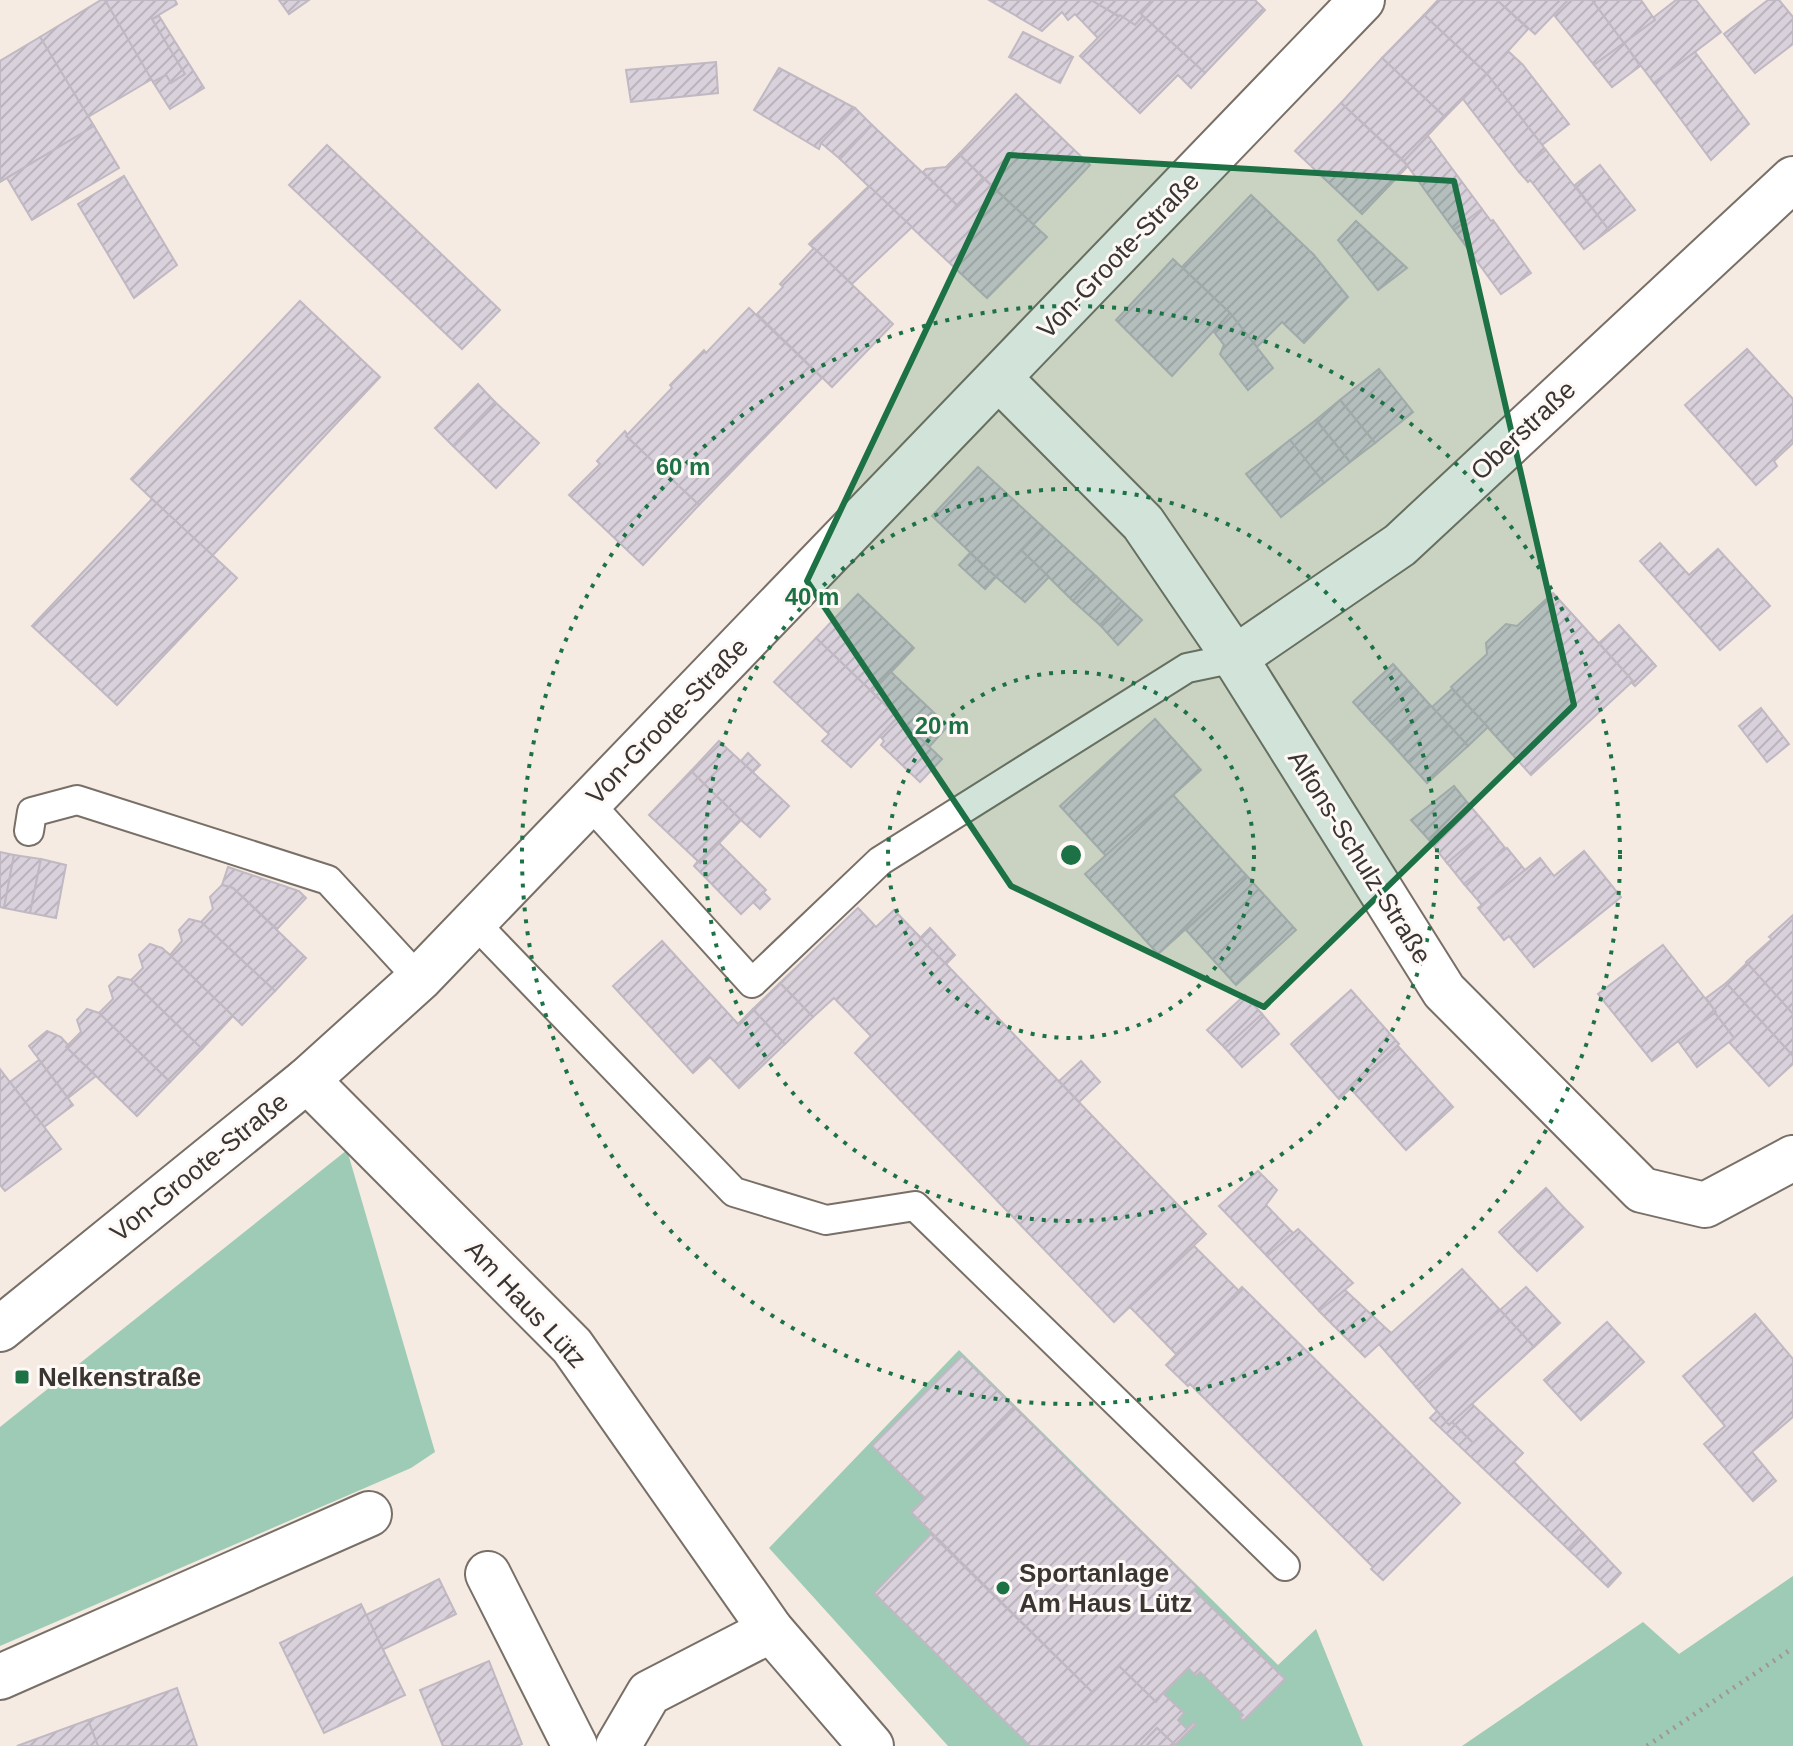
<svg xmlns="http://www.w3.org/2000/svg" width="1793" height="1746" viewBox="0 0 1793 1746" font-family="Helvetica,sans-serif">
	<style>
		.grass { fill: #9ecbb5 }
		.building { fill: url(#building-hatch); stroke: #c0b8c2; stroke-width: 2 }
		.lines { fill: none; stroke-linecap: round; stroke-linejoin: round }
		.service-casing { stroke: #786f67; stroke-width: 32 }
		.minor-casing { stroke: #786f67; stroke-width: 48 }
		.tertiary-casing { stroke: #786f67; stroke-width: 48 }
		.path { stroke: #9f9791; stroke-width: 5; stroke-dasharray: 2 6; stroke-linecap: butt }
		.service { stroke: #fff; stroke-width: 28 }
		.minor { stroke: #fff; stroke-width: 44 }
		.tertiary { stroke: #fff; stroke-width: 44 }
		.marked { fill: #1c7245; fill-opacity: 0.2; stroke: #1c7245; stroke-width: 6; stroke-linejoin: round }
		.ring { fill: none; stroke: #1c7245; stroke-width: 4; stroke-dasharray: 4 8 }
		.poi-dot { fill: #1c7245; stroke: #fef9f6; stroke-width: 3 }
		.labels { text-anchor: middle; stroke-width: 6; stroke-linejoin: round; paint-order: stroke }
		.street-label { font-size: 26px; fill: #393532; stroke: #fef9f6 }
		.poi-label { font-size: 26px; font-weight: bold; fill: #393532; stroke: #fef9f6; text-anchor: start }
		.centre { fill: #1c7245; stroke: #fef9f6; stroke-width: 4 }
		.ring-label { font-size: 24px; text-anchor: middle; font-weight: bold; fill: #1c7245; stroke: #fef9f6; stroke-width: 6; stroke-linejoin: round; paint-order: stroke }
	</style>
	<defs>
		<pattern id="building-hatch" width="6" height="6" patternUnits="userSpaceOnUse" patternTransform="scale(2)"><rect width="6" height="6" fill="#d9d1db"/><path d="M-1 1l2-2M0 6l6-6M5 7l2-2" fill="none" stroke="#bbb4bc"/></pattern>
	</defs>
	<rect width="100%" height="100%" fill="#f5ebe2"/>
	<g class="grass">
		<path d="M347,1150L435,1452L411,1468L0,1646V1427Z"/>
		<path d="M959,1350L1278,1665L1316,1629L1363,1746H948L769,1548Z"/>
		<path d="M1793,1576V1746H1462L1643,1622L1679,1654Z"/>
	</g>
	<g class="building">
		<path d="M101,0H105L152,79L88,117L40,37Z"/>
		<path d="M105,0H175L177,4L152,19L185,74L171,83L166,75L153,82Z"/>
		<path d="M279,0H309L289,14Z"/>
		<path d="M989,0H1091L1119,17L1098,38L1075,14L1068,20L1062,12L1042,31Z"/>
		<path d="M1091,0H1154L1141,14L1143,16L1135,25Z"/>
		<path d="M1154,0H1255L1265,10L1205,73L1141,14Z"/>
		<path d="M1438,0H1497L1528,29L1487,74L1424,15Z"/>
		<path d="M1497,0H1568L1535,34Z"/>
		<path d="M1568,0H1592L1624,43L1594,65L1554,15Z"/>
		<path d="M1592,0H1641L1655,20L1624,43Z"/>
		<path d="M1676,0H1696L1721,32L1654,83L1624,43L1655,20L1654,17Z"/>
		<path d="M1768,0H1779L1793,17V44L1755,73L1724,34Z"/>
		<path d="M1120,15L1135,25L1143,16L1205,73L1191,88L1178,75L1140,113L1080,56Z"/>
		<path d="M1424,15L1487,74L1445,117L1382,58Z"/>
		<path d="M159,16L204,88L170,109L153,82L166,75L171,83L185,74L152,19Z"/>
		<path d="M1023,32L1073,57L1060,83L1009,57Z"/>
		<path d="M40,37L94,126L0,182V61Z"/>
		<path d="M1624,43L1640,66L1612,87L1594,65Z"/>
		<path d="M1508,51L1523,65L1569,124L1542,145L1487,74Z"/>
		<path d="M1695,52L1749,124L1711,160L1654,83Z"/>
		<path d="M1382,58L1445,117L1404,161L1341,103Z"/>
		<path d="M716,62L718,93L631,102L626,70Z"/>
		<path d="M779,68L855,108L821,143L819,149L754,110Z"/>
		<path d="M1487,74L1546,150L1519,172L1463,99Z"/>
		<path d="M1016,94L1090,165L1033,225L959,154Z"/>
		<path d="M1341,103L1408,166L1362,214L1295,151Z"/>
		<path d="M855,108L872,125L840,159L821,143Z"/>
		<path d="M872,125L957,205L925,240L840,159Z"/>
		<path d="M94,126L119,168L32,220L7,178Z"/>
		<path d="M1428,136L1482,209L1454,230L1404,161Z"/>
		<path d="M327,145L500,310L462,349L289,185Z"/>
		<path d="M1546,150L1609,230L1584,249L1530,180L1528,182L1519,172Z"/>
		<path d="M959,154L983,178L957,205L923,172L926,169L946,167Z"/>
		<path d="M1600,165L1635,210L1609,230L1575,185Z"/>
		<path d="M124,176L177,265L134,298L78,204Z"/>
		<path d="M983,178L1047,237L987,298L925,240Z"/>
		<path d="M869,186L912,227L852,284L809,244Z"/>
		<path d="M1251,195L1314,255L1348,297L1304,343L1282,322L1257,347L1230,313L1182,267Z"/>
		<path d="M1482,209L1491,221L1493,220L1531,273L1501,294L1454,230Z"/>
		<path d="M1356,221L1407,268L1378,290L1338,240Z"/>
		<path d="M814,248L893,324L832,387L757,314L783,287L780,284Z"/>
		<path d="M1173,259L1230,313L1172,376L1116,320Z"/>
		<path d="M300,301L380,377L212,556L131,479Z"/>
		<path d="M749,308L822,378L699,505L626,436L672,388L670,385L704,350L706,353Z"/>
		<path d="M1230,313L1273,368L1248,390L1220,354L1224,345L1214,332Z"/>
		<path d="M1747,349L1793,399V443L1774,461L1777,466L1756,485L1685,405Z"/>
		<path d="M1379,369L1413,412L1375,443L1340,400Z"/>
		<path d="M478,384L495,402L453,446L435,428Z"/>
		<path d="M1340,400L1375,443L1350,462L1316,420Z"/>
		<path d="M495,402L539,443L496,488L453,446Z"/>
		<path d="M1316,420L1350,462L1324,483L1290,440Z"/>
		<path d="M625,431L627,434L626,436L699,505L643,565L569,495L600,464L597,461Z"/>
		<path d="M1290,440L1324,483L1281,517L1246,474Z"/>
		<path d="M978,467L1043,527L996,577L932,516Z"/>
		<path d="M152,499L237,578L117,705L32,626Z"/>
		<path d="M1043,527L1096,576L1073,601L1021,550Z"/>
		<path d="M1660,543L1689,575L1718,549L1770,606L1720,650L1640,561Z"/>
		<path d="M1021,550L1049,577L1025,602L996,577Z"/>
		<path d="M970,553L996,577L985,589L959,565Z"/>
		<path d="M1096,576L1122,601L1100,625L1073,601Z"/>
		<path d="M1553,593L1633,681L1531,775L1451,687L1487,654L1486,643L1506,624L1517,626Z"/>
		<path d="M858,594L914,648L872,692L816,638Z"/>
		<path d="M1122,601L1142,620L1118,645L1100,625Z"/>
		<path d="M1619,625L1656,666L1635,686L1631,682L1633,681L1599,643Z"/>
		<path d="M816,638L898,717L851,767L822,741L829,734L774,682Z"/>
		<path d="M1393,664L1412,685L1372,723L1353,702Z"/>
		<path d="M891,672L948,726L929,747L872,692Z"/>
		<path d="M1412,685L1430,705L1390,742L1372,723Z"/>
		<path d="M1452,689L1488,727L1468,746L1432,707Z"/>
		<path d="M1430,705L1449,725L1408,762L1390,742Z"/>
		<path d="M1761,708L1789,744L1767,762L1739,726Z"/>
		<path d="M898,717L942,759L920,782L881,745L884,741L880,736Z"/>
		<path d="M1155,719L1201,770L1106,856L1060,806Z"/>
		<path d="M1449,725L1468,746L1427,783L1408,762Z"/>
		<path d="M719,741L771,789L741,820L691,771Z"/>
		<path d="M748,753L760,765L753,772L741,761Z"/>
		<path d="M691,771L741,820L700,863L649,815Z"/>
		<path d="M1454,786L1471,807L1429,840L1411,820Z"/>
		<path d="M771,789L789,806L760,837L741,820Z"/>
		<path d="M1173,795L1246,875L1158,954L1085,874Z"/>
		<path d="M1471,807L1489,828L1447,863L1429,840Z"/>
		<path d="M1489,828L1506,849L1464,884L1447,863Z"/>
		<path d="M719,843L766,890L741,914L694,866L698,861L700,863Z"/>
		<path d="M1507,848L1525,870L1482,905L1464,884Z"/>
		<path d="M1584,851L1621,897L1534,967L1509,936L1504,940L1478,908L1540,858L1554,876Z"/>
		<path d="M0,852L14,855L4,908L0,907Z"/>
		<path d="M14,855L41,859L30,913L4,908Z"/>
		<path d="M41,859L66,865L56,918L30,913Z"/>
		<path d="M228,867L299,891L306,898L277,929L233,888L222,885Z"/>
		<path d="M1246,875L1296,930L1236,985L1186,930Z"/>
		<path d="M222,885L233,888L306,958L275,991L201,922L213,909L210,897Z"/>
		<path d="M763,892L770,899L760,909L753,902Z"/>
		<path d="M858,908L876,927L894,910L1206,1234L1114,1322L855,1053L871,1036L834,998L813,1017L780,983Z"/>
		<path d="M1793,915V1014L1746,962L1772,939L1769,937Z"/>
		<path d="M189,919L201,922L275,991L242,1025L170,955L182,941L179,930Z"/>
		<path d="M930,928L955,955L946,964L920,938Z"/>
		<path d="M662,941L738,1024L753,1009L785,1044L739,1088L710,1057L693,1073L613,986Z"/>
		<path d="M150,944L162,948L170,955L233,1016L202,1049L131,980L143,968L139,955Z"/>
		<path d="M1663,945L1716,1012L1652,1061L1598,994Z"/>
		<path d="M1747,963L1793,1014V1056L1726,983Z"/>
		<path d="M118,977L131,980L202,1049L170,1082L99,1013L113,999L109,986Z"/>
		<path d="M780,983L813,1017L785,1044L753,1009Z"/>
		<path d="M1726,983L1793,1056V1064L1769,1086L1729,1042L1734,1038L1715,1013L1716,1012L1706,998Z"/>
		<path d="M1351,990L1399,1044L1339,1099L1291,1044Z"/>
		<path d="M1245,995L1262,1014L1225,1048L1207,1030Z"/>
		<path d="M87,1009L99,1013L170,1082L137,1116L66,1047L81,1032L77,1020Z"/>
		<path d="M1715,1013L1734,1038L1697,1067L1678,1041Z"/>
		<path d="M1262,1014L1279,1034L1242,1067L1225,1048Z"/>
		<path d="M47,1031L61,1037L68,1045L66,1047L96,1076L68,1098L29,1046Z"/>
		<path d="M1398,1046L1453,1107L1406,1150L1351,1089Z"/>
		<path d="M39,1060L73,1105L44,1127L10,1082Z"/>
		<path d="M1081,1061L1100,1082L1079,1102L1059,1081Z"/>
		<path d="M0,1069L61,1149L5,1191L0,1185Z"/>
		<path d="M1258,1171L1277,1190L1266,1205L1293,1233L1267,1256L1219,1206Z"/>
		<path d="M1546,1188L1564,1208L1518,1252L1499,1232Z"/>
		<path d="M1564,1208L1583,1227L1537,1271L1518,1252Z"/>
		<path d="M1298,1229L1353,1283L1319,1311L1267,1256Z"/>
		<path d="M1194,1246L1239,1291L1176,1354L1130,1307Z"/>
		<path d="M1462,1269L1500,1310L1416,1387L1379,1344Z"/>
		<path d="M1242,1287L1460,1503L1383,1580L1371,1569L1373,1567L1190,1384L1188,1386L1166,1365Z"/>
		<path d="M1526,1287L1560,1323L1534,1347L1500,1310Z"/>
		<path d="M1345,1290L1391,1333L1365,1357L1319,1311Z"/>
		<path d="M1500,1310L1534,1347L1449,1425L1416,1387Z"/>
		<path d="M1755,1314L1793,1359V1417L1752,1452L1776,1481L1753,1501L1704,1444L1725,1426L1683,1376Z"/>
		<path d="M1607,1322L1644,1362L1581,1420L1544,1380Z"/>
		<path d="M962,1356L1014,1407L925,1498L872,1446Z"/>
		<path d="M1472,1404L1493,1424L1473,1443L1452,1422Z"/>
		<path d="M1014,1407L1197,1587L1093,1693L911,1512Z"/>
		<path d="M1437,1411L1449,1425L1452,1422L1473,1443L1493,1424L1523,1453L1514,1462L1583,1533L1568,1549L1430,1418Z"/>
		<path d="M1583,1533L1621,1573L1608,1587L1568,1549Z"/>
		<path d="M931,1534L1093,1693L1040,1746H1030L874,1593Z"/>
		<path d="M439,1579L456,1614L382,1650L366,1615Z"/>
		<path d="M1194,1590L1285,1679L1243,1721L1240,1718L1243,1715L1200,1672L1196,1676L1188,1668L1156,1702L1119,1666Z"/>
		<path d="M361,1604L405,1695L324,1733L280,1643Z"/>
		<path d="M489,1661L522,1744L517,1746H443L420,1690Z"/>
		<path d="M1119,1666L1156,1702L1163,1693L1184,1713L1178,1720L1187,1729L1193,1723L1196,1724L1175,1745L1157,1728L1140,1746H1040Z"/>
		<path d="M177,1688L197,1746H98L88,1720Z"/>
		<path d="M88,1720L98,1746H17Z"/>
		<path d="M1157,1728L1175,1745L1176,1746H1140Z"/>
	</g>
	<g class="lines">
		<defs>
			<g id="service">
				<path d="M588,802L752,983L880,861L1187,668L1235,658"/>
				<path d="M29,831L32,812L77,800L328,880L419,979"/>
				<path d="M473,921L734,1192L826,1220L915,1206L1285,1566"/>
			</g>
			<g id="minor">
				<path d="M999,378L1143,523L1235,658L1444,991L1642,1190L1705,1205L1793,1158"/>
				<path d="M1235,658L1400,545L1793,179"/>
				<path d="M307,1080L572,1346L771,1630L871,1746"/>
				<path d="M488,1574L575,1746"/>
				<path d="M0,1677L369,1514"/>
				<path d="M618,1746L649,1693L771,1630"/>
			</g>
			<path id="tertiary" d="M0,1329L307,1080L419,979L1362,0"/>
		</defs>
		<use href="#service" class="service-casing"/>
		<use href="#minor" class="minor-casing"/>
		<use href="#tertiary" class="tertiary-casing"/>
		<path class="path" d="M1647,1746L1793,1648"/>
		<use href="#service" class="service"/>
		<use href="#minor" class="minor"/>
		<use href="#tertiary" class="tertiary"/>
	</g>
	<path class="marked" d="M1009,155L1454,181L1574,705L1264,1007L1011,886L807,581Z"/>
	<g class="ring">
		<circle cx="1071" cy="855" r="183"/>
		<circle cx="1071" cy="855" r="366"/>
		<circle cx="1071" cy="855" r="549"/>
	</g>
	<g class="poi-dot">
		<rect x="14" y="1369" width="16" height="16" rx="4"/>
		<circle cx="1003" cy="1588" r="8"/>
	</g>
	<g class="labels">
		<g class="street-label">
			<text transform="translate(1118 255) rotate(-46)" y="9">Von-Groote-Straße</text>
			<text transform="translate(1523 430) rotate(-43)" y="9">Oberstraße</text>
			<text transform="translate(667 721) rotate(-46)" y="9">Von-Groote-Straße</text>
			<text transform="translate(1360 857) rotate(58)" y="9">Alfons-Schulz-Straße</text>
			<text transform="translate(199 1167) rotate(-39)" y="9">Von-Groote-Straße</text>
			<text transform="translate(526 1304) rotate(47)" y="9">Am Haus Lütz</text>
		</g>
		<g class="poi-label">
			<text x="38" y="1386">Nelkenstraße</text>
			<text x="1019" y="1582">Sportanlage<tspan x="1019" dy="30">Am Haus Lütz</tspan></text>
		</g>
	</g>
	<circle cx="1071" cy="855" r="12" class="centre"/>
	<g class="ring-label">
		<text x="683" y="475">60 m</text>
		<text x="812" y="605">40 m</text>
		<text x="942" y="734">20 m</text>
	</g>
</svg>
